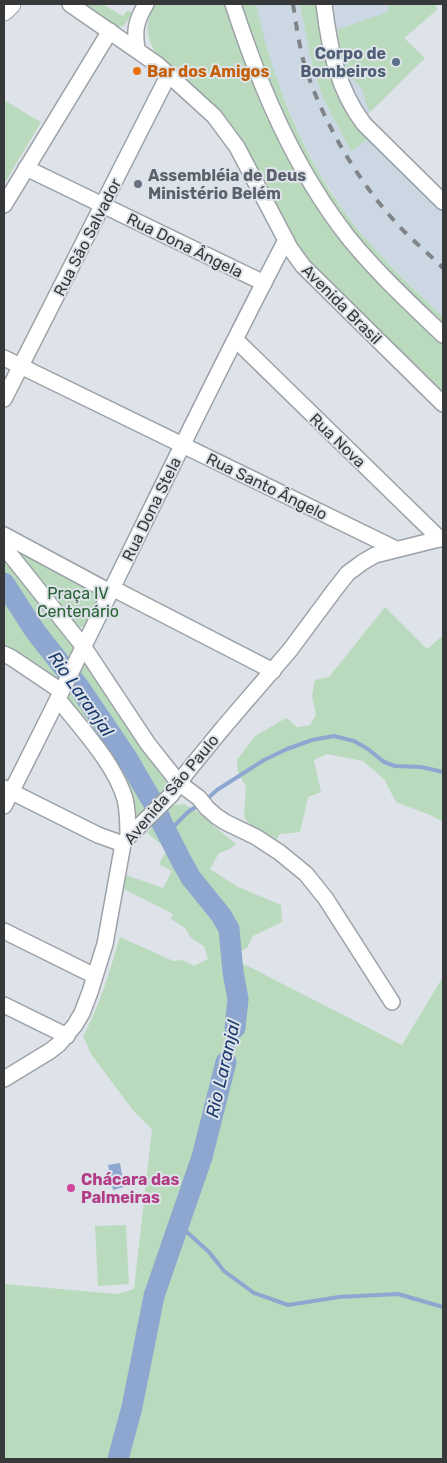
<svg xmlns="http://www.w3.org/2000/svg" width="447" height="1463" viewBox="0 0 447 1463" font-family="Rubik,sans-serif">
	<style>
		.built { fill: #cbd7e2 }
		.green { fill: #badabd }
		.water { fill: #8da7d0 }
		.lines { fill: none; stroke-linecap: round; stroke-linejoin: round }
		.stream { stroke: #8da7d0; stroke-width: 4 }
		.river { stroke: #8da7d0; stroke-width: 21 }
		.minor-casing { stroke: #9ca2a7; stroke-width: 18 }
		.major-casing { stroke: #9ca2a7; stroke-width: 21 }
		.minor { stroke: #fff; stroke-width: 15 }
		.major { stroke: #fff; stroke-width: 19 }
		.rail { stroke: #808488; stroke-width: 4; stroke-dasharray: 9 9; stroke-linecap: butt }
		.service-dot { fill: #5c6f8a; stroke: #dde3e9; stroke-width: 2 }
		.food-dot { fill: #e8710a; stroke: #dde3e9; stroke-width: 2 }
		.worship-dot { fill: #6b7280; stroke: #dde3e9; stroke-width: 2 }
		.hotel-dot { fill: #d1479c; stroke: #dde3e9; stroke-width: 2 }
		.labels { text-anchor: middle; stroke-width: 4; stroke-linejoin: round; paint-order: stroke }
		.service-label { font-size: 16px; font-weight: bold; fill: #4e5e75; stroke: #dde3e9; text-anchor: end }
		.food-label { font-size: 16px; font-weight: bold; fill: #c56008; stroke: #dde3e9; text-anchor: start }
		.worship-label { font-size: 16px; font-weight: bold; fill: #5b616d; stroke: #dde3e9; text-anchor: start }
		.street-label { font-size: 16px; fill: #36383a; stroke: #dde3e9 }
		.park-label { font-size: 16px; fill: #296233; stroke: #dde3e9 }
		.hotel-label { font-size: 16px; font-weight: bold; fill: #b23c85; stroke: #dde3e9; text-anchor: start }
		.water-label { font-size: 18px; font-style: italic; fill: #1c3b6f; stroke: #dde3e9 }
	</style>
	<rect width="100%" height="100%" fill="#dde3e9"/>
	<g class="built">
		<path d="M256,4H300L310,55L322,96L351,151L365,141L370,139L443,212V317L372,247L345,212L319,172L297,129L277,81L262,31Z"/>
		<path d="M318,4H388L389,25L425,58L357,125Z"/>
	</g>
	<g class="green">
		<path d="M81,4H102L123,16L127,11H129L132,13L124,26L117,27Z"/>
		<path d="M155,4H256C275,92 312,180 373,247C395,272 419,294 443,317V397L304,260L243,144L161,59C146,42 143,24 155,4Z"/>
		<path d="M300,4H318L370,139L365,141L351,151L322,96L310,55Z"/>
		<path d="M388,4H436L437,10L404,38L425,58L370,112C362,97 367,87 350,78L340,47L337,30L388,12Z"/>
		<path d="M4,100L32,117L41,122L4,184Z"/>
		<path d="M16,548L96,593L98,601L85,626L78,628L15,549Z"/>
		<path d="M4,555L73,645V653L85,661L169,779L170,806L184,804L197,811L211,824L236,844L230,849L219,853L210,869L238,887L281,905L282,922L253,936L247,948L228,956L402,1045L443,977V1459H4V1284L117,1294L134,1289L152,1129L132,1109L91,1054L83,1036C100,1006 110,969 120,937L173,961L182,960L194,966L208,959L204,946L191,938L185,928L171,919L173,914L124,889L126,875L163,888L172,871L159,864L167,849L147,833L156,822L148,814L135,820L67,705L58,681L4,649Z"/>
		<path d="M385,607L427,649L441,637L443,639V822L430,815L396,802L384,779L363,761L327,754L314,760L321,792L308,797L300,832L280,834L274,844L255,832L244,817L246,787L238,772L237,760L255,736L286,718L297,727L310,725L316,715L312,696L315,680L329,677Z"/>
		<path d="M126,1225L129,1284L98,1286L95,1226Z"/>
	</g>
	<g class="water">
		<path d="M233,997L243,1001L242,1029L218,1090L223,1060L230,1032Z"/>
		<path d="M120,1163L124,1187L113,1190L108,1165Z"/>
	</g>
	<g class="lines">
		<g class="stream">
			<path d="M206,800L217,790L264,760L287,749L312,740L334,736L354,741L368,749L384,762L395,766L421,767L443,772"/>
			<path d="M167,833L188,812L200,804"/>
			<path d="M179,1225L209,1252L224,1271L254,1293L288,1305L339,1297L398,1294L443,1307"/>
		</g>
		<g class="river">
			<path d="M4,583L35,631L79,687L127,758L155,806L162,823L181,860L191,878L221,915L229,929L233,972L238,999L235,1028"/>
			<path d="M118,1459L132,1407L154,1296L202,1157L226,1062"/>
		</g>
		<defs>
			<g id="minor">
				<path d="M70,4L158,65L214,116L237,147L290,248L303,266L443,404"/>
				<path d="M233,4C260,87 294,168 348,237C377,273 411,304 443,335"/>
				<path d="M324,4C329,46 337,89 364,124L443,202"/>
				<path d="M137,49C134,30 136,21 146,4"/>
				<path d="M26,168L264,283"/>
				<path d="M4,205L110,31"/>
				<path d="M236,340L440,539"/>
				<path d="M4,358L396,549"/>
				<path d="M4,399L169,74"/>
				<path d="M4,535L110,592"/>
				<path d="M4,540L9,553L83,646L148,744L179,783L199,798L207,808L216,816L225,822L256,837L279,852L306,874L326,899L392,1002"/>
				<path d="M112,588L273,671"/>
				<path d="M4,654L12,658L61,691"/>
				<path d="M58,699C80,727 115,764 125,799C128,811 128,825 128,837"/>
				<path d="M4,788L98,835L123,844"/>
				<path d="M4,806C100,618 188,427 286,240"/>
				<path d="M4,931L95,976"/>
				<path d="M4,1005L67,1036"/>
				<path d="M4,1079L50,1051L59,1044L75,1025L82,1013L90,992L105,944L123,844L128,837L171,795L187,772L223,728L290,650L336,588L348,573L363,562L375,555L443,538"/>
			</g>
			<path id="major" d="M4,11L11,4"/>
		</defs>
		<use href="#minor" class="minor-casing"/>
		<use href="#major" class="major-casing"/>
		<use href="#minor" class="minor"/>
		<use href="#major" class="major"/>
		<path class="rail" d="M293,4C296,23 299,45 304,63C322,121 358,182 399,226C413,241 429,254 443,268"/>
	</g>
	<circle class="service-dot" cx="396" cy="62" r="5"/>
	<circle class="food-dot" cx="137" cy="71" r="5"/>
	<circle class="worship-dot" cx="138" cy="184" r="5"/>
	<circle class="hotel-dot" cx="71" cy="1188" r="5"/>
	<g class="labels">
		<g class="service-label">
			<text x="386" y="59">Corpo de<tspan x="386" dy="18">Bombeiros</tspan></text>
		</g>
		<g class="food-label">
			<text x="147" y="77">Bar dos Amigos</text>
		</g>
		<g class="worship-label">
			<text x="148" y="181">Assembléia de Deus<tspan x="148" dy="18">Ministério Belém</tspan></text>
		</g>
		<g class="street-label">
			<text transform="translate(87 237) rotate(-63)" y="6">Rua São Salvador</text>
			<text transform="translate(185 245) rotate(26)" y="6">Rua Dona Ângela</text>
			<text transform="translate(342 304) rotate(45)" y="6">Avenida Brasil</text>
			<text transform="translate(338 440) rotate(44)" y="6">Rua Nova</text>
			<text transform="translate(267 486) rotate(26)" y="6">Rua Santo Ângelo</text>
			<text transform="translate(151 509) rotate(-64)" y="6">Rua Dona Stela</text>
			<text transform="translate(171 789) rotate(-50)" y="6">Avenida São Paulo</text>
		</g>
		<g class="park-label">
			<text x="78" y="599">Praça IV<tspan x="78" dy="18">Centenário</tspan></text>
		</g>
		<g class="hotel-label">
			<text x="81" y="1185">Chácara das<tspan x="81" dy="18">Palmeiras</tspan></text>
		</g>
		<g class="water-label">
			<text transform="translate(81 694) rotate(55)" y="6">Rio Laranjal</text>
			<text transform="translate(223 1069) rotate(-77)" y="6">Rio Laranjal</text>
		</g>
	</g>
	<rect width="447" height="1463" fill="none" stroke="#36383a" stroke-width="10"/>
</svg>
